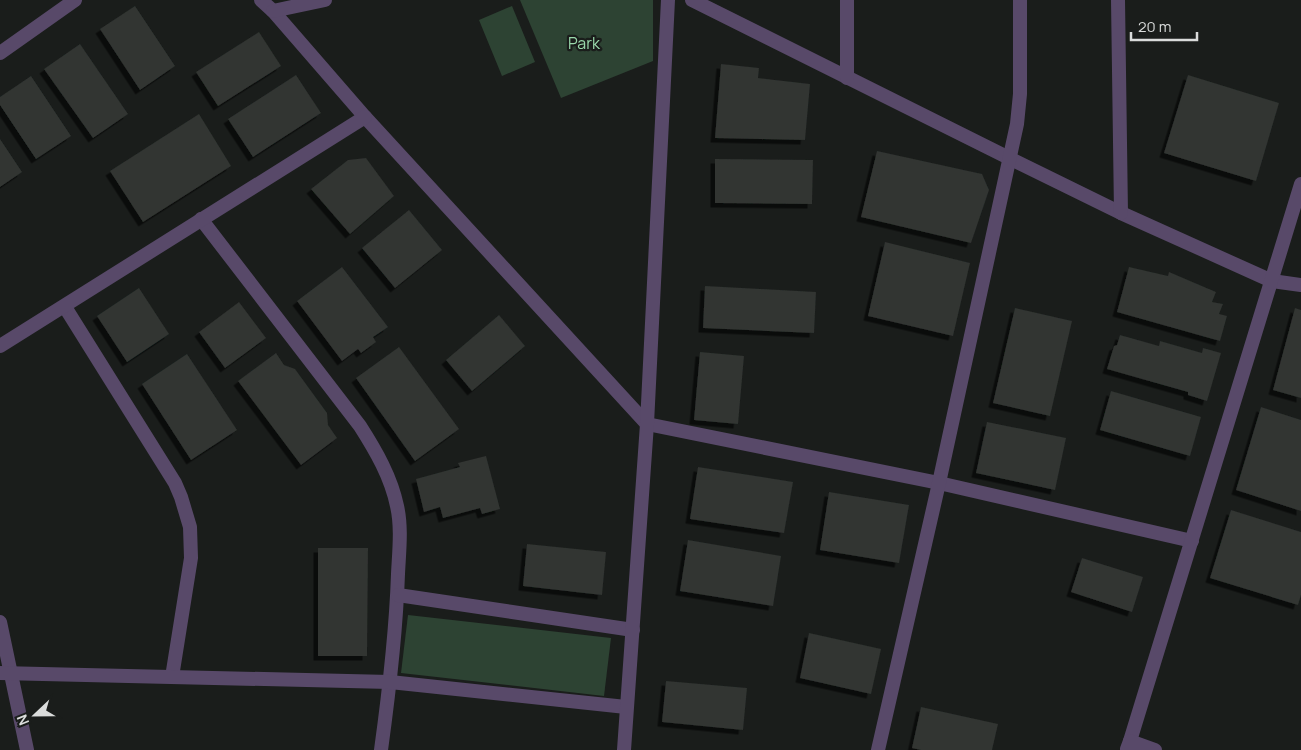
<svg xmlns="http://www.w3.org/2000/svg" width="1301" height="750" viewBox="0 0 1301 750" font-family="Manrope,sans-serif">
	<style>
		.green { fill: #2d4333 }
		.building { fill: #303431; filter: url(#shadow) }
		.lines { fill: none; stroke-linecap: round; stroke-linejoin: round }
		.minor { stroke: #584969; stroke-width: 14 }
		.labels { text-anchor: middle; stroke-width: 4.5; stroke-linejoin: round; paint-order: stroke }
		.park-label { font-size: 16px; fill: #99d7aa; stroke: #1a1d1b }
	</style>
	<defs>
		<filter id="shadow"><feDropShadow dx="-4.5" dy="4.5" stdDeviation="0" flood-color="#0009"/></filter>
	</defs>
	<rect width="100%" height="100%" fill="#1a1d1b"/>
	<g class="green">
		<path d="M520,0H653V61L561,98Z"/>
		<path d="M512,6L535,62L502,76L479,20Z"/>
		<path d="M408,615L611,638L604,696L401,673Z"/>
	</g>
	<g class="building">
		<path d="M135,6L175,66L140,90L100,29Z"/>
		<path d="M259,32L281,66L218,106L196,72Z"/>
		<path d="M80,44L128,114L93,138L44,69Z"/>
		<path d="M721,64L759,68L758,78L810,84L805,140L715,138Z"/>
		<path d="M296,75L321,113L253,157L228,119Z"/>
		<path d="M1188,75L1279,103L1256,181L1164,153Z"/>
		<path d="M31,76L71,136L36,159L0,105V97Z"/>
		<path d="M199,114L231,166L143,222L110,171Z"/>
		<path d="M0,139L22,172L0,187Z"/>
		<path d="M877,151L982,174L989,190L971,243L861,217Z"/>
		<path d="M366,158L394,196L350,234L311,189L348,160Z"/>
		<path d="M715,159L813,160L812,204L715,203Z"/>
		<path d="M409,210L442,250L395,288L362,248Z"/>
		<path d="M885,242L970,263L953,336L868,316Z"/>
		<path d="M342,267L388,327L373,337L376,342L361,353L358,349L342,361L297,301Z"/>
		<path d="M1129,267L1168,276L1169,272L1216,292L1212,302L1223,304L1219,314L1227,316L1220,341L1117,312Z"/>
		<path d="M705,286L816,292L814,333L703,328Z"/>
		<path d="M139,288L169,334L127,362L97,316Z"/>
		<path d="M239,302L266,338L225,368L199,332Z"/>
		<path d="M1015,308L1072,321L1050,416L993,403Z"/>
		<path d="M1295,308L1301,310V398L1273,390Z"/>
		<path d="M499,315L525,346L472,391L446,360Z"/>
		<path d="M1120,335L1159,346L1160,341L1202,353L1203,348L1221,353L1207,401L1188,395V392L1107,369L1114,346L1117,345Z"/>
		<path d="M399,347L459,429L415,461L356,378Z"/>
		<path d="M700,352L744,356L738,424L694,420Z"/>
		<path d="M276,353L284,365L295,369L327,413L328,425L337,438L301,465L238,381Z"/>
		<path d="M187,354L237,430L191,460L142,384Z"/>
		<path d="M1111,391L1201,417L1190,456L1100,430Z"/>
		<path d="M1261,407L1301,420V511L1236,490Z"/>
		<path d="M987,422L1066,438L1055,490L976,473Z"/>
		<path d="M486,456L500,509L482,514L480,508L443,518L440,507L424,512L416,479L460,467L458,463Z"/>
		<path d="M698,467L793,482L784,533L690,519Z"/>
		<path d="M829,492L909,505L899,563L820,550Z"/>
		<path d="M1231,510L1301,532V595L1298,605L1210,578Z"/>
		<path d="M688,540L781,556L773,606L680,591Z"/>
		<path d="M527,544L606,552L602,595L523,586Z"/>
		<path d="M318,548H368L367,656H318Z"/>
		<path d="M1082,558L1143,577L1132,612L1071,592Z"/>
		<path d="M809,633L881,649L871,694L800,678Z"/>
		<path d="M666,681L747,688L743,730L662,722Z"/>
		<path d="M921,707L998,724L992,750H921L912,748Z"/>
	</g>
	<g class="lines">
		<g class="minor">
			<path d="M261,0L273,11L365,117L647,424L939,483L1192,541"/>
			<path d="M692,0L1009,158L1121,213L1272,281L1301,285"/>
			<path d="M847,0V78"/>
			<path d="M1118,0L1121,213"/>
			<path d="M273,11L325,0"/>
			<path d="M0,53L75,0"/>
			<path d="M201,219L360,426C376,451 391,477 397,506C402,528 399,552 398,574C396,633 389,692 381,750"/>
			<path d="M65,307L175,483L181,497L190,527L191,558L172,677"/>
			<path d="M0,346L365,117"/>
			<path d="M398,595L633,630"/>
			<path d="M0,622L27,750"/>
			<path d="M0,673L390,682L626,707"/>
			<path d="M1130,741L1301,184"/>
			<path d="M1127,749L1130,741L1155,750"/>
			<path d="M624,750L647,424L668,0"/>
			<path d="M878,750L939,483L1017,124L1020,94V0"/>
		</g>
	</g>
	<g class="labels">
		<g class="park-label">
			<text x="584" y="49">Park</text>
		</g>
	</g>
	<g transform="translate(35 715) rotate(248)" stroke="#1a1d1b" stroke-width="4" paint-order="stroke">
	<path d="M0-4L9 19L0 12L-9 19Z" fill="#dadcdb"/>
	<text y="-8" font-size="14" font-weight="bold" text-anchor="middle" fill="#dadcdb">N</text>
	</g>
	<path d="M1131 32v8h66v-8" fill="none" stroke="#dadcdb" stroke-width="2.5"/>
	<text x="1138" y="32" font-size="15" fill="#dadcdb" stroke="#1a1d1b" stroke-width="4" paint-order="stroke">20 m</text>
</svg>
